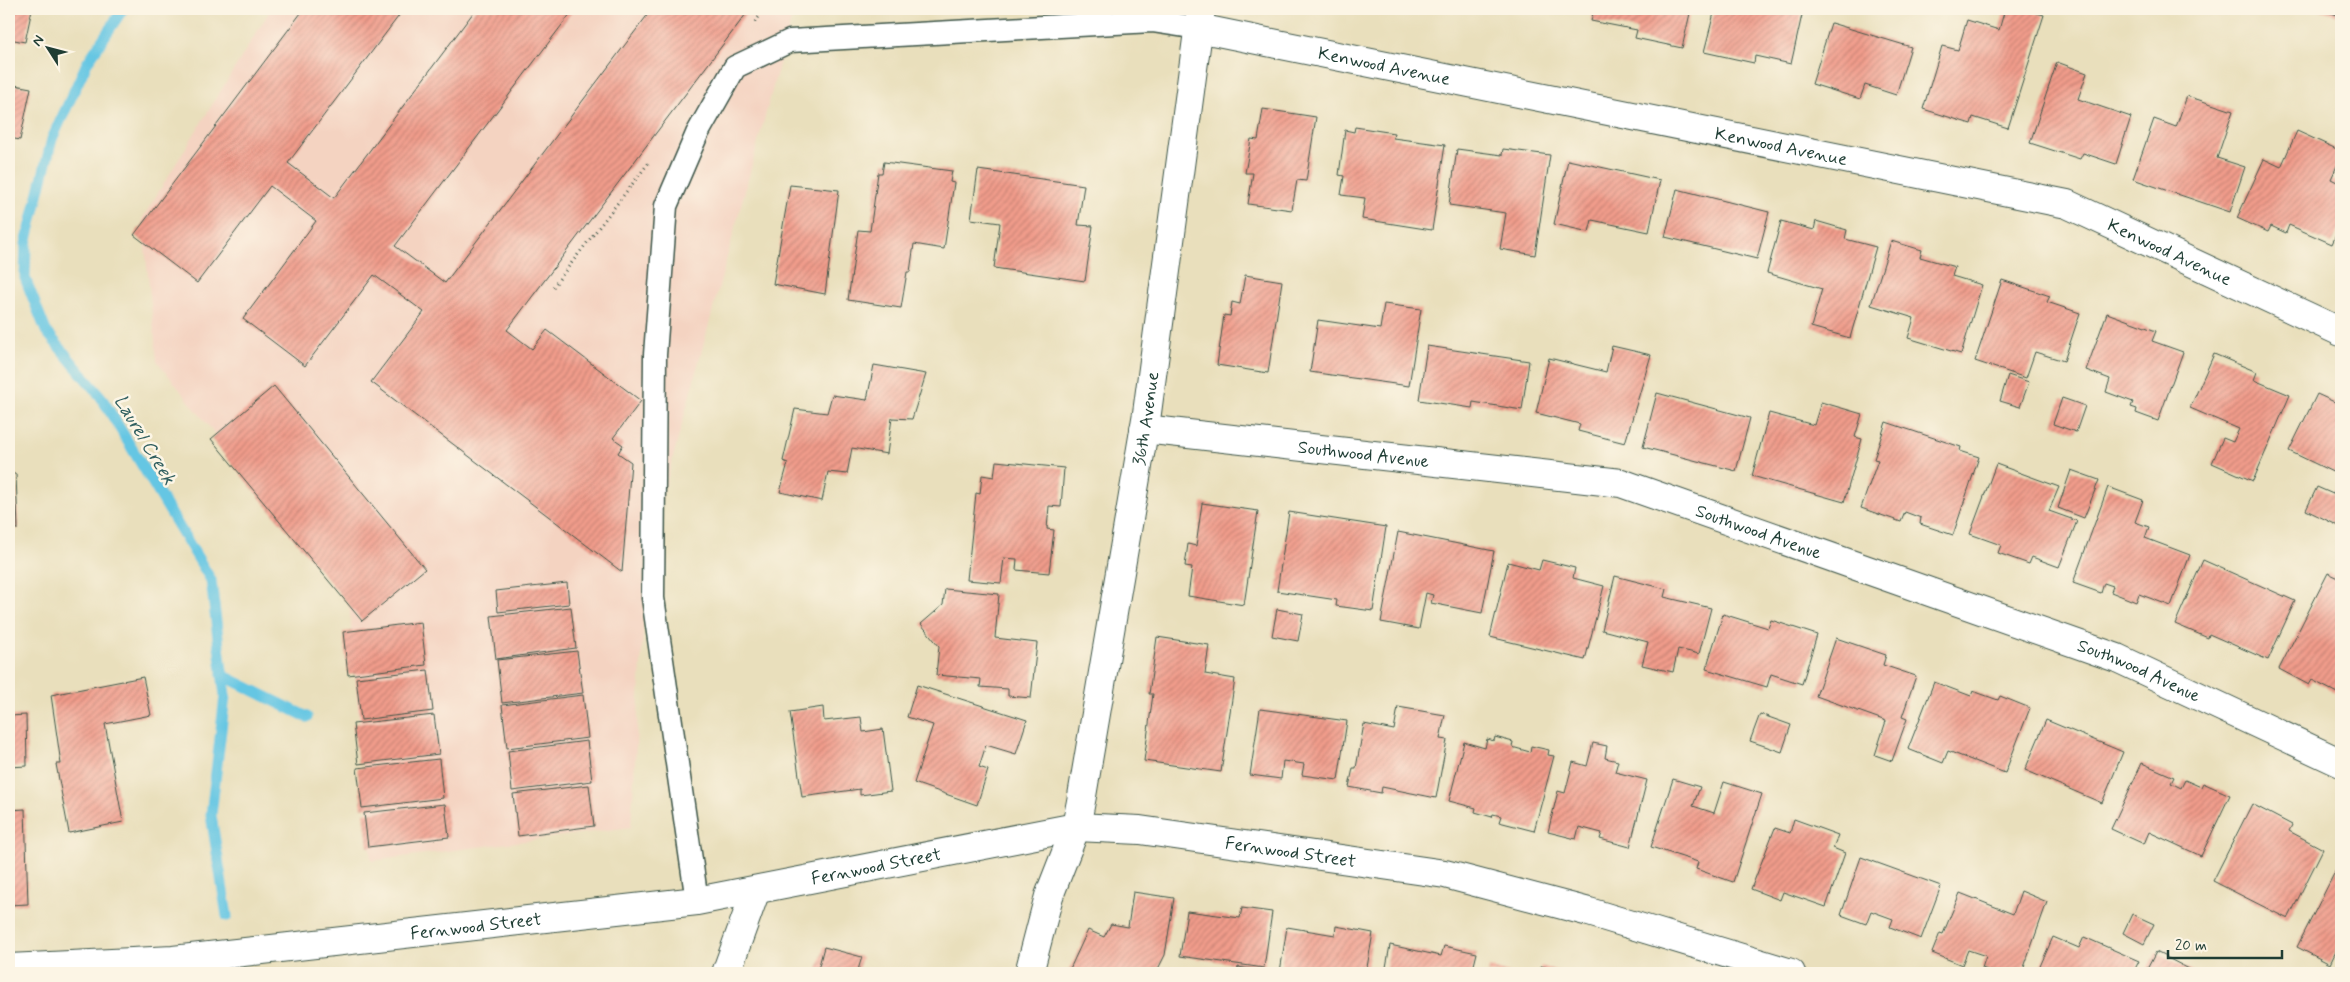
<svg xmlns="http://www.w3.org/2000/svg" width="2350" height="982" viewBox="0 0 2350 982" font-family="Mynerve,sans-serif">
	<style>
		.built { fill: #f4d3c1 }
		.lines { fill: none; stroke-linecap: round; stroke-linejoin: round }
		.stream { stroke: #65c6e3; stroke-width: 11 }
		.building { fill: url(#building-hatch) }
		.service-casing { stroke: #3d5548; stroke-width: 25 }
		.minor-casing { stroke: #3d5548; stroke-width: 30 }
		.path { stroke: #3d5548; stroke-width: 3; stroke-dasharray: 1 4; stroke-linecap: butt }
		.service { stroke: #fff; stroke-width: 22 }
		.minor { stroke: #fff; stroke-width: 28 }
		.labels { text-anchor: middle; stroke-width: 5; stroke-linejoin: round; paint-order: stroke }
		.street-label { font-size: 18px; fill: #1f3d34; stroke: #fcf5e5 }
		.water-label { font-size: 19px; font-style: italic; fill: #305f60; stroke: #fcf5e5 }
	</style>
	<defs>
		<pattern id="building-hatch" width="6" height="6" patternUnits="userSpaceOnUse" patternTransform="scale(1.25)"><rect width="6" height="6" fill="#f19c8b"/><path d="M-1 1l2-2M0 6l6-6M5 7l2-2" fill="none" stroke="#c38072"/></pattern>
	</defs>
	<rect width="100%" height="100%" fill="#fcf5e5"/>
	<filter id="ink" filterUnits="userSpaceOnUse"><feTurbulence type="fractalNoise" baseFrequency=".02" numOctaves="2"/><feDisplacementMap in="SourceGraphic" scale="10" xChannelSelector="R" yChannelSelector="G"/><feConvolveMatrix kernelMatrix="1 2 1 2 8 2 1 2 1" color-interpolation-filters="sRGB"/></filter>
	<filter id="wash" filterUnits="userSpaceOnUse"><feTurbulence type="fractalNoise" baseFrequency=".0096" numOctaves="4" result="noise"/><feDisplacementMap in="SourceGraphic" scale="20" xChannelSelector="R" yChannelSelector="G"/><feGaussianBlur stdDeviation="1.12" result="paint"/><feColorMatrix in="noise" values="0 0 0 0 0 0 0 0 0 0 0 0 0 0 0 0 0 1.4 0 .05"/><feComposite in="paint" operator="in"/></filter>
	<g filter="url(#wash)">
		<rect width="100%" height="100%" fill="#e9dfbc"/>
		<path class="built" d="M271,9H794L648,550L631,827L371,861L349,603L157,361L142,219Z"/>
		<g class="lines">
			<g class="stream">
				<path d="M123,9L87,63L52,139L26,244L25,278L46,331L101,397L211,580L225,696L211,815L227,916"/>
				<path d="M222,675L307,717"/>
			</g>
		</g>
		<g id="blocks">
			<g class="building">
				<path d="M9,9H32L25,42L9,39Z"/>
				<path d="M304,9H404L288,163L334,198L476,9H574L395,246L445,283L652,9H739L746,14L507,330L532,349L547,330L641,401L613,438L623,445L618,453L631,462L622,572L371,382L424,312L374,275L305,366L243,319L316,221L270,186L197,283L134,235Z"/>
				<path d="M1594,9H1691L1682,48L1635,38L1637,30L1591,21Z"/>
				<path d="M1715,9H1777L1802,15L1791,64L1755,56L1754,63L1704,52Z"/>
				<path d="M2005,9H2022L2044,15L2008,128L1973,117L1971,124L1923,109L1942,46L1958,50L1967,20L1999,30Z"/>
				<path d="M2318,9H2341V16Z"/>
				<path d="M1831,23L1911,47L1896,95L1865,85L1860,99L1812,84Z"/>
				<path d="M2057,62L2087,73L2078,99L2131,117L2116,164L2083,153L2080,159L2030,143Z"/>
				<path d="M9,84L31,88L20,140L9,138Z"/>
				<path d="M2187,96L2233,111L2217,158L2245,167L2230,212L2133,179L2154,119L2176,127Z"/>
				<path d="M1263,109L1316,117L1306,181L1297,180L1292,210L1248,204L1253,173H1245L1251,139L1258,140Z"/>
				<path d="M1355,127L1394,133L1393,138L1445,145L1432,230L1362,219L1365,198L1341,195L1344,176L1339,175L1345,130L1354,132Z"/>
				<path d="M2297,131L2341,151V157L2331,179L2341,184V224L2332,244L2289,225L2286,233L2271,226L2268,232L2237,218L2264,159L2281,167Z"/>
				<path d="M1457,149L1502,155L1503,149L1550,155L1535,255L1500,249L1506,213L1449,205Z"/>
				<path d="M1568,160L1660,180L1649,232L1592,220L1589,232L1554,224Z"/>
				<path d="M884,162L952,171L950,182L954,183L944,249L914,244L910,272H907L901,308L848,300L858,230L870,231L878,173H882Z"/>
				<path d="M978,170L1084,185L1078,225L1093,226L1085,281L994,268L1000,223L971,219Z"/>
				<path d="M790,185L839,190L825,294L773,284Z"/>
				<path d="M1677,189L1769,212L1757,259L1665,237Z"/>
				<path d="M1781,221L1814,230L1816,221L1847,230L1845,239L1876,247L1850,338L1811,327L1822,289L1767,273Z"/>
				<path d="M1891,241L1922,250L1920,257L1955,267L1952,276L1982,285L1961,354L1908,338L1914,318L1871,305Z"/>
				<path d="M1245,275L1282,281L1268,373L1217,365L1224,315L1230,316L1232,302L1240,304Z"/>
				<path d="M2002,280L2050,296L2047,302L2080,313L2064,361L2035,352L2026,378L1975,361Z"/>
				<path d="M1384,304L1421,309L1409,386L1310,372L1318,320L1380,329Z"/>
				<path d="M2107,313L2156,331L2152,341L2183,352L2158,421L2136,413L2137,409L2131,407L2133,402L2106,392L2110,379L2086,370Z"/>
				<path d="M1427,346L1529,361L1522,410L1473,402L1472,408L1419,400Z"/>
				<path d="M1612,346L1651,355L1625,443L1578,431L1580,424L1536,413L1549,358L1606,372Z"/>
				<path d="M2214,354L2257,372L2254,380L2290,395L2253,481L2212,463L2223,438L2233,442L2239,429L2190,408Z"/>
				<path d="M874,365L926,374L912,419L892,418L887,454L852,448L847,474L828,472L822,501L780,492L788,463L783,461L795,409L827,413L832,395L867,400Z"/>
				<path d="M2008,375L2029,382L2020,407L2000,401Z"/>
				<path d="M274,386L425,569L362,621L211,439Z"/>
				<path d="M1657,393L1750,418L1736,471L1643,447Z"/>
				<path d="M2317,394L2341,405V476L2289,451Z"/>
				<path d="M2062,398L2085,406L2076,432L2053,424Z"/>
				<path d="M1821,402L1862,414L1855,437L1862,439L1844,502L1752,476L1769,413L1814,425Z"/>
				<path d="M1886,422L1961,447L1960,451L1979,457L1953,535L1920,524L1921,518L1905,512L1901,522L1861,508L1878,460L1874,459Z"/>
				<path d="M996,461L1064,468L1061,507L1049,506L1047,529L1054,530L1049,573L1016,570L1017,559L1004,558L1001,583L967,580L976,493L980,494L982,475L994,477Z"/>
				<path d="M1996,464L2059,487L2049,511L2077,521L2059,567L2032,557L2029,564L1998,553L2001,545L1970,534Z"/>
				<path d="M2071,470L2099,480L2084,518L2058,508Z"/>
				<path d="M9,474H16L18,529H9Z"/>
				<path d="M2341,476V527L2306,510L2317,487L2333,494Z"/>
				<path d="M2108,487L2143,500L2135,522L2149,527L2145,538L2190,555L2171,606L2139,594L2136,602L2111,592L2113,586L2104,583L2101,593L2073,583Z"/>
				<path d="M1202,503L1258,511L1244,605L1188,596L1192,567L1185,566L1188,544L1196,546Z"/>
				<path d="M1289,512L1386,527L1373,611L1336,606L1337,600L1277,591Z"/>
				<path d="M1398,532L1494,551L1482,613L1431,603L1433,595L1426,593L1419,629L1381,622Z"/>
				<path d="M1542,560L1575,568L1573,578L1604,586L1585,660L1490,637L1508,562L1539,570Z"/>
				<path d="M2203,560L2295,601L2268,660L2209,634L2208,638L2175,624Z"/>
				<path d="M2328,573L2341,579V695L2312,680L2309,685L2279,669Z"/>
				<path d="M1615,576L1666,589L1664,597L1711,608L1699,654L1678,649L1673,672L1642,665L1648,642L1602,630Z"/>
				<path d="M567,583L569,604L498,612L496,591Z"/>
				<path d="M945,589L999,594L995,638L1037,643L1031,698L1008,696V689L980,687L981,679L936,675L939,646L921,624L943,605Z"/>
				<path d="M571,607L576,648L496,659L491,616Z"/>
				<path d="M1277,609L1303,614L1298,641L1272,636Z"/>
				<path d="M1723,614L1768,628L1771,620L1817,635L1802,684L1771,674L1767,687L1706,669Z"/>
				<path d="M421,622L426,665L348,675L343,632Z"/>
				<path d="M1157,637L1209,645L1205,674L1235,679L1221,772L1144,761L1153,694H1149Z"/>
				<path d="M1836,638L1886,655L1883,665L1916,676L1902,717L1907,719L1892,761L1875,755L1886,721L1816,696Z"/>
				<path d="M577,651L583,693L502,703L497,660Z"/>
				<path d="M428,670L433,711L361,720L356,678Z"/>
				<path d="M143,677L151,715L105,724L123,822L69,833L56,764H61L51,695Z"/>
				<path d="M1934,682L1971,696L1973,691L1998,700L2000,696L2030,708L2005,773L1948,751L1943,763L1908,749Z"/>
				<path d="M917,685L1027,720L1016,754L986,745L979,767L988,770L977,805L914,783L933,725L907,717Z"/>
				<path d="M583,695L588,738L507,748L502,705Z"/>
				<path d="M823,707L824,721L861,717L863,732L883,729L891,791L860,795V789L802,797L790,712Z"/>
				<path d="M1398,707L1445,715L1440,739L1447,740L1436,798L1382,787L1381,793L1349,787L1353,768H1356L1364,724L1394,730Z"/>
				<path d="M1260,709L1347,721L1338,780L1302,775L1304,764L1283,761L1281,779L1250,775Z"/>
				<path d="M1760,714L1791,725L1782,752L1750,741Z"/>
				<path d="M26,715L27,766L9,767V716Z"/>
				<path d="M434,715L439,754L358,764L353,724Z"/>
				<path d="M2046,720L2123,752L2102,803L2025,770Z"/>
				<path d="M1495,737L1513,742L1512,747L1530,752L1531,746L1549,750L1548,755L1554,756L1534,831L1499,822L1501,816L1493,814L1492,817L1475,812L1476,808L1449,801L1464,742L1485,748L1487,739L1494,741Z"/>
				<path d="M587,741L592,781L512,791L508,751Z"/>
				<path d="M1593,743L1607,746L1605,758L1618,761L1615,772L1647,780L1630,847L1600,839L1602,833L1579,827L1576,839L1548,832L1558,791L1565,793L1573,762L1587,766Z"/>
				<path d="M439,759L443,798L362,808L357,768Z"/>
				<path d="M2142,763L2174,777L2171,783L2181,788L2185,780L2201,787L2203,783L2230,795L2201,856L2149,832L2144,844L2111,829Z"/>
				<path d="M1673,779L1700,787L1693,806L1714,813L1724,782L1762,794L1733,882L1696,869L1698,862L1651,847Z"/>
				<path d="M589,785L594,826L518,836L513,794Z"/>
				<path d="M445,804L449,837L368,847L364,813Z"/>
				<path d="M2252,804L2292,825L2289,831L2323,849L2288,919L2213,881Z"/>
				<path d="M25,809L28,904L9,905V810Z"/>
				<path d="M1794,819L1838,835L1833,848L1845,853L1826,907L1783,892L1780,900L1751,889L1775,828L1790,833Z"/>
				<path d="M1861,857L1941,886L1921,939L1890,927L1893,919L1871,911L1866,924L1841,915Z"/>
				<path d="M2341,860V941L2330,964L2297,947Z"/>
				<path d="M2021,891L2047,902L2022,973H1995L1982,968L1986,956L1968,950L1962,965L1932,953L1940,933L1943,934L1960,893L2013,914Z"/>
				<path d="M1133,892L1174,898L1165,955L1156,973H1068L1088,930L1104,937L1111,924L1128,927Z"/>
				<path d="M1242,908L1272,912L1264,968L1180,956L1187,911L1240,918Z"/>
				<path d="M2132,914L2154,924L2144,944L2123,933Z"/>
				<path d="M1336,926L1373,933L1366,973L1280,972L1287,927L1335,935Z"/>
				<path d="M2053,937L2079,948L2084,937L2139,961L2133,973H2037Z"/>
				<path d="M1390,945L1441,956L1444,946L1477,953L1472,973H1385Z"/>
				<path d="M824,947L862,957L857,973H817Z"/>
				<path d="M2156,952L2197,973H2145Z"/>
				<path d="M1541,966L1566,973H1539Z"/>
				<path d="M1238,967L1258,970L1257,973H1237Z"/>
				<path d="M1489,967L1510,973H1488Z"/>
			</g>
		</g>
	</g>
	<g filter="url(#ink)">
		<use href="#blocks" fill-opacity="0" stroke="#3d5548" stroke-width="1"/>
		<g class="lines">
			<defs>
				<path id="service" d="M697,901L653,598L655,355L666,206L697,134L735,67L790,41L1152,21L1198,28"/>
				<g id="minor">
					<path id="s1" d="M1198,28L2067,204L2341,332"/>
					<path id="s2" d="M1144,429L1621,483L2117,658L2341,763"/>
					<path id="s3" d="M9,968L173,960L697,901L1076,827L1140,830L1445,874L1589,912L1791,973"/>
					<path d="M726,973L756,890"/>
					<path id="s4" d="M1029,973L1049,896L1076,827L1082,796L1147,413L1201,9"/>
				</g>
			</defs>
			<use href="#service" class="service-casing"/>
			<use href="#minor" class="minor-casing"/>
			<g class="path">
				<path d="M755,22L765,9"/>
				<path d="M553,287L650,161"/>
			</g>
			<use href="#service" class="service"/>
			<use href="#minor" class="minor"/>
		</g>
	</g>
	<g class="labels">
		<g class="street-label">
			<text dy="6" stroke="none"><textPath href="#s1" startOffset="190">Kenwood Avenue</textPath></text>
			<text dy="6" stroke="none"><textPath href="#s1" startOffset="595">Kenwood Avenue</textPath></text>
			<text dy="6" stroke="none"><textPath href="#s1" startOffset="1000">Kenwood Avenue</textPath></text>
			<text dy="6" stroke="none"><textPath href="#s4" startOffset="568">36th Avenue</textPath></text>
			<text dy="6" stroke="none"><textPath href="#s2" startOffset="221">Southwood Avenue</textPath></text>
			<text dy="6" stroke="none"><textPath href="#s2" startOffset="626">Southwood Avenue</textPath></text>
			<text dy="6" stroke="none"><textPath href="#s2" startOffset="1031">Southwood Avenue</textPath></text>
			<text dy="6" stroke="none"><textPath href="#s3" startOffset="1294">Fernwood Street</textPath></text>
			<text dy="6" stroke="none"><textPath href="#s3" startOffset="874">Fernwood Street</textPath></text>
			<text dy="6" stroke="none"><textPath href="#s3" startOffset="469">Fernwood Street</textPath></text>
		</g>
		<g class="water-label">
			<text transform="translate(146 439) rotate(59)" y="7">Laurel Creek</text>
		</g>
	</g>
	<rect width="2350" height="982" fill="none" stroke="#fcf5e5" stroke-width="30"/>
	<g transform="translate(48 48) rotate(306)" stroke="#fcf5e5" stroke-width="4" paint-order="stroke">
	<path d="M0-4L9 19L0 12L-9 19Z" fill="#1f3d34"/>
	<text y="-8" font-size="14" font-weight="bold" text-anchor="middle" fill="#1f3d34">N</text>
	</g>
	<path d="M2168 950v8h114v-8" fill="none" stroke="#1f3d34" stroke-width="2.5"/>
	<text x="2175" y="950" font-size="15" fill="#1f3d34" stroke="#fcf5e5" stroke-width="4" paint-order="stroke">20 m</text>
</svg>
